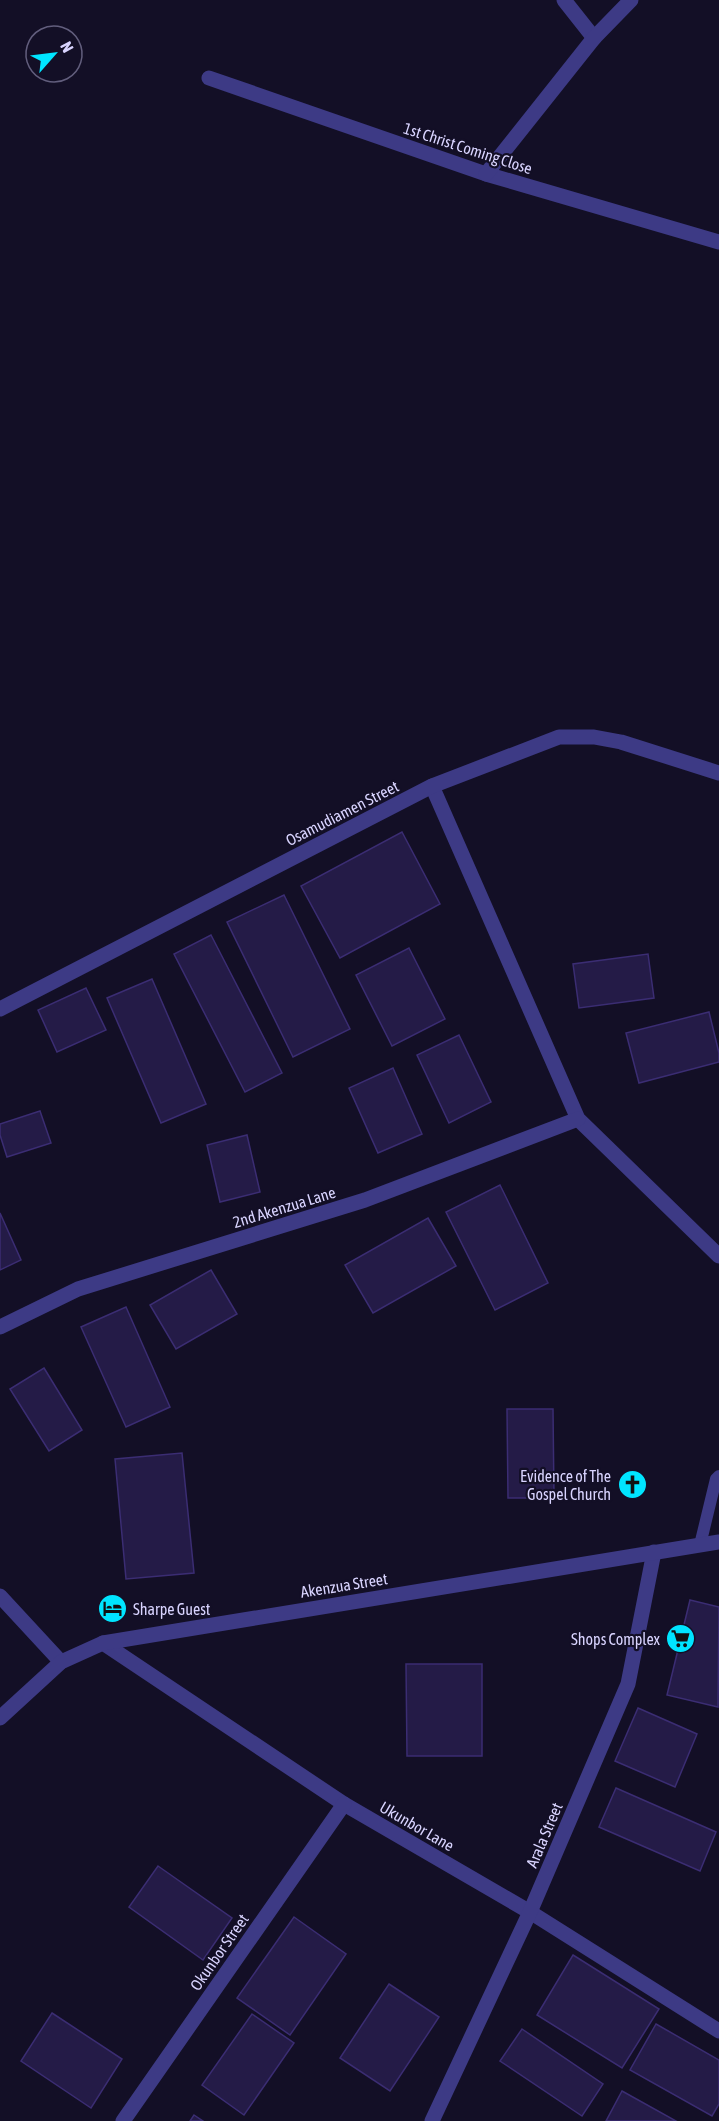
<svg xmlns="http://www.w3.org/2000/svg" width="719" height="2121" viewBox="0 0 719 2121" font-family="'Asap Condensed',sans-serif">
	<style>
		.building { fill: #241b47; stroke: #3b2d73; stroke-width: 1.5 }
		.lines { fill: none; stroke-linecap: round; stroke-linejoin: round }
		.service { stroke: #3d3a85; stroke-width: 12 }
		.minor { stroke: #3d3a85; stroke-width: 15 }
		.tertiary { stroke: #3d3a85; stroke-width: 15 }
		.labels { text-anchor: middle; stroke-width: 4.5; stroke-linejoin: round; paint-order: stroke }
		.street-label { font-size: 16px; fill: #d9d4ff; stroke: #130f26 }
		.poi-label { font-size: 16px; fill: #d9d4ff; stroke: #130f26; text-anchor: end }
	</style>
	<rect width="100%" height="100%" fill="#130f26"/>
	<g class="building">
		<path d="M402,832L440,904L340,958L301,886Z"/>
		<path d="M284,895L350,1029L293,1057L227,922Z"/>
		<path d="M211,935L282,1073L245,1092L174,954Z"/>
		<path d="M409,948L445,1019L392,1046L356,975Z"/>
		<path d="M648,954L654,998L579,1008L573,964Z"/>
		<path d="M152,979L206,1104L161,1123L107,998Z"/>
		<path d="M86,988L106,1030L57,1052L38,1010Z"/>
		<path d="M709,1012L719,1053V1062L639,1083L626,1033Z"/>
		<path d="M459,1035L491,1102L449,1123L417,1055Z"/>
		<path d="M393,1068L422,1134L378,1153L349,1088Z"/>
		<path d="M40,1111L51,1143L7,1157L0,1135V1124Z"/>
		<path d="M247,1135L260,1192L220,1202L207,1145Z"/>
		<path d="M500,1185L548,1283L495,1310L446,1212Z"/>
		<path d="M0,1213L21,1260L0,1270Z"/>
		<path d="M428,1218L456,1266L373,1313L345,1265Z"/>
		<path d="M211,1270L237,1314L176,1349L150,1305Z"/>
		<path d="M126,1307L170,1407L126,1427L81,1327Z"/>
		<path d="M44,1368L82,1430L49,1451L10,1389Z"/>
		<path d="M507,1409H553L554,1498H508Z"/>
		<path d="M182,1453L194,1573L126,1579L115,1459Z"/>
		<path d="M690,1600L719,1607L718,1707L667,1695Z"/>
		<path d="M406,1664H482V1756H407Z"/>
		<path d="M638,1708L697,1734L675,1787L615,1761Z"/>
		<path d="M616,1788L716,1832L700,1871L599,1827Z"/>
		<path d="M158,1866L232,1918L203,1960L129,1907Z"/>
		<path d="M294,1917L346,1954L290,2035L237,1998Z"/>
		<path d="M573,1955L659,2009L622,2068L537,2015Z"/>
		<path d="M389,1984L439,2017L390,2091L340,2058Z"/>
		<path d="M52,2013L122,2059L91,2108L21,2061Z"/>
		<path d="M252,2014L294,2043L244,2115L202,2085Z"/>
		<path d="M656,2024L719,2060V2104L712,2116L630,2070Z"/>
		<path d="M522,2029L603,2084L582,2116L500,2061Z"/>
		<path d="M622,2091L676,2121H606Z"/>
		<path d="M194,2115L203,2121H190Z"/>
	</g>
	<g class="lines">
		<path class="service" d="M700,1545L716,1479L719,1476"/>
		<g class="minor">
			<path d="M564,0L594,38"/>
			<path d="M209,78L486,174L719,242"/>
			<path d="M486,174L594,38L631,0"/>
			<path d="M432,786L578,1119L719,1256"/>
			<path d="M0,1009L432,786L559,737H594L621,742L719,773"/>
			<path d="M0,1327L78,1289L365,1200L578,1119"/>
			<path d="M0,1596L61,1662"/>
			<path d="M103,1643L344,1804L530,1912L719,2031"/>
			<path d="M123,2121L344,1804"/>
			<path d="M432,2121L530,1912L628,1684L654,1552"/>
		</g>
		<path class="tertiary" d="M0,1718L61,1662L103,1643L719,1542"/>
	</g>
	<defs>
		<symbol id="church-disc" viewBox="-11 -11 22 22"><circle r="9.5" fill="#00e5ff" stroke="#130f26"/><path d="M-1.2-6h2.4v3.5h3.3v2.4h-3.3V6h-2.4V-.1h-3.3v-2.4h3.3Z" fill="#111"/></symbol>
		<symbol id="hotel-disc" viewBox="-11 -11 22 22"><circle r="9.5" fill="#00e5ff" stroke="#130f26"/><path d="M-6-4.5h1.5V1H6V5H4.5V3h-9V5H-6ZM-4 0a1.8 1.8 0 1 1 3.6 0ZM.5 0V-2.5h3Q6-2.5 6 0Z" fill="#111"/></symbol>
		<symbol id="supermarket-disc" viewBox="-11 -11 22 22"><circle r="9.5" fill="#00e5ff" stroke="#130f26"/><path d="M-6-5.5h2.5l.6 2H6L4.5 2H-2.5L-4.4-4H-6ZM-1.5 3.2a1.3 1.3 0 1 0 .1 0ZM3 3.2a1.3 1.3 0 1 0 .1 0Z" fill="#111"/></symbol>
	</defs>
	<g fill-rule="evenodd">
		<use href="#church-disc" x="616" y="1468" width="33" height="33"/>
		<use href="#hotel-disc" x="96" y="1592" width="33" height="33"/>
		<use href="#supermarket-disc" x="664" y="1622" width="33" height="33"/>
	</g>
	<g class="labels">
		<g class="street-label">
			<text transform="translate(468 148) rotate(18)" y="6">1st Christ Coming Close</text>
			<text transform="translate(342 813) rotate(-27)" y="6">Osamudiamen Street</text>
			<text transform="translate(284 1207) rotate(-17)" y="6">2nd Akenzua Lane</text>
			<text transform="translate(344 1585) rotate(-9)" y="6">Akenzua Street</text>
			<text transform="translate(417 1826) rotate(30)" y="6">Ukunbor Lane</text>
			<text transform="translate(544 1835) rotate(-67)" y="6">Arala Street</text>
			<text transform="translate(219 1952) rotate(-55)" y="6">Okunbor Street</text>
		</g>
		<g class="poi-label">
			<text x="611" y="1482">Evidence of The<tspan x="611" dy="18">Gospel Church</tspan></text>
			<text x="133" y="1615" text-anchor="start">Sharpe Guest</text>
			<text x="660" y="1645">Shops Complex</text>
		</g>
	</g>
	<g transform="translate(54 54) rotate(62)"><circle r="28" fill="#130f26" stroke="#625e7d" stroke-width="1.5"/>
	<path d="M0-4.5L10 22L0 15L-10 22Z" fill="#00e5ff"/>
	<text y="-9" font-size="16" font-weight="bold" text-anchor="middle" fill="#d9d4ff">N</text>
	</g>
</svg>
